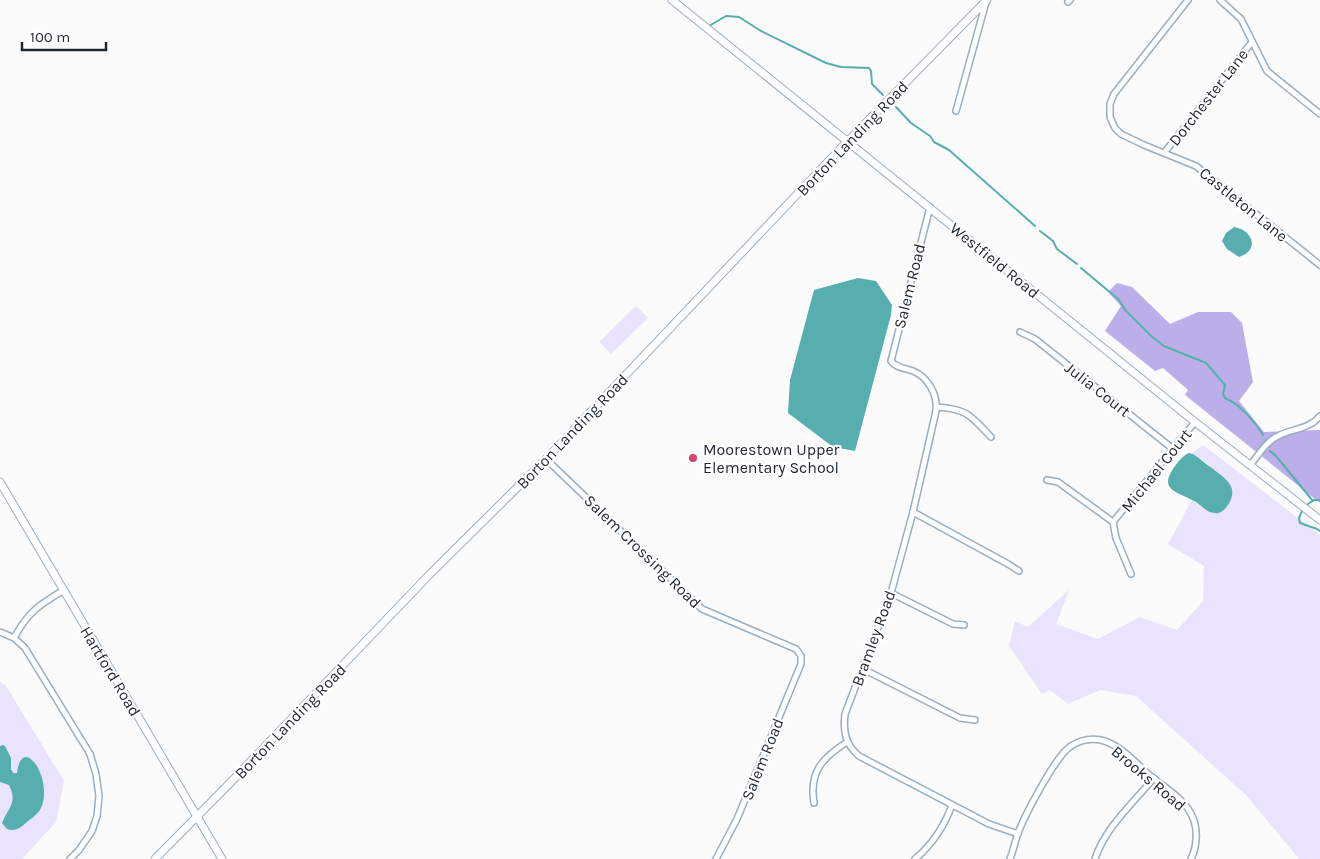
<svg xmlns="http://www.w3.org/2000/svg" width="1320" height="859" viewBox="0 0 1320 859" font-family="Karla,sans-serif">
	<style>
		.green { fill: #e9e3fe }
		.forest { fill: #bcaee9 }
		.water { fill: #56aeaf }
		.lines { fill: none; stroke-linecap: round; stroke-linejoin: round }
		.stream { stroke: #56aeaf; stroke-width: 2 }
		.street-casing { stroke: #98aec1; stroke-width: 8 }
		.secondary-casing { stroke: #98aec1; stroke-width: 9 }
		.street { stroke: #fff; stroke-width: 5 }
		.secondary { stroke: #fff; stroke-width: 7 }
		.poi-dot { fill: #d34469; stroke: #fff; stroke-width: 2 }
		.labels { text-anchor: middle; stroke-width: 4.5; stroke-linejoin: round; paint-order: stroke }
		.street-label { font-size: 16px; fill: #1e272f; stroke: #fff }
		.poi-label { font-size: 16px; fill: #1e272f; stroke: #fff; text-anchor: start }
	</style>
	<rect width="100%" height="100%" fill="#fbfbfb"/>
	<g class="green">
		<path d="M636,306L648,318L611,354L599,342Z"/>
		<path d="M1203,445L1320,535V859H1299L1247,796L1136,696L1100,690L1068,704L1050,690L1042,694L1009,646L1015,621L1028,627L1069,590L1056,624L1098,639L1140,617L1177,630L1203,601L1204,566L1168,544L1192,500C1199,504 1207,513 1215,513C1221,514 1224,508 1227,504C1230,500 1233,495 1232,490C1229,480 1201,458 1192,453Z"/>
		<path d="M0,682L6,686L64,781L56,822L22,859H0Z"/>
	</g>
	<path class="forest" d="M1117,283L1132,287L1170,324L1198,312H1231L1242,323L1253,382L1239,401L1264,432L1320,430V503L1185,395L1188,390L1163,368L1155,371L1105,331L1121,306L1108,292Z"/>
	<g class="water">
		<path d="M1234,227C1253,230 1260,250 1239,257L1227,249L1222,241L1226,233Z"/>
		<path d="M858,278L876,281L892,305L891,315L855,451L833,447L788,413L790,380L814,290Z"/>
		<path d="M1189,453L1193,454C1200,458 1205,464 1212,468C1225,479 1240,486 1228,505C1225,509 1221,514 1215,513C1207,513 1202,506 1196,502C1180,492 1158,491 1173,469C1177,463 1182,456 1189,453Z"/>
		<path d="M3,745L5,746L11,758V769L13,773H17C22,732 54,779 41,808C38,814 32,818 27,822C21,827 16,832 7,829L2,823C8,808 18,803 9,785L0,782V746Z"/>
	</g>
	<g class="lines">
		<g class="stream">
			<path d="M709,26L726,16L739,17L761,31L826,63L841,67L869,68L871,71L872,84L883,95"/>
			<path d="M896,107L911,123L930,136L934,142L949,150L1035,226"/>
			<path d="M1040,231L1053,241L1057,249L1077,264"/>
			<path d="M1081,268L1118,299L1126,311L1151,336L1164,346L1206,363L1225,385L1223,394L1225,398C1240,404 1255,422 1263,435"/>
			<path d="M1270,451L1276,456L1313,501"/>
			<path d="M1308,504L1314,500H1320"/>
			<path d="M1302,511L1299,518L1300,523L1317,529L1320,531"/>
		</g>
		<defs>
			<g id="street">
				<path d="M1188,0L1114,94L1110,104V117L1115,128L1121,134L1144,145L1196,166L1320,265"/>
				<path d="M1220,0L1241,19L1267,71L1320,114"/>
				<path d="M1068,2L1070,0"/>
				<path d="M956,111L986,2"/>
				<path d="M1164,153L1252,42"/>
				<path d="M930,207L891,361C896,368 905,368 913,371C928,377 938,395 936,411L913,512L891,593L845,714C843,731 845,744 859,756L989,824L1018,834"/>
				<path d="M1020,332L1035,339L1173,449"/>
				<path d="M937,407C968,409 971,416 991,437"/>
				<path d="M546,459L702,609L796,649L801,656V664L737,819L716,859"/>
				<path d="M1251,464C1259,454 1267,441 1278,436C1292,428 1309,430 1320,416"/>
				<path d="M1047,480L1058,482L1113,522"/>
				<path d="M913,512L1008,564L1019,571"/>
				<path d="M1131,574L1116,538L1113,522L1195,422"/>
				<path d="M891,593L953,624L964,625"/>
				<path d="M0,632L14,638L25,648L90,754L96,774L99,796L97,816L92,831L79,850L70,859"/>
				<path d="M14,638C28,612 39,605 64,590"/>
				<path d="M863,669L960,718L975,720"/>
				<path d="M814,803C809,772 822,758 847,742"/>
				<path d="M915,859C933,844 944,827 952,805"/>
				<path d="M1010,859C1013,851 1015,842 1018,833C1025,815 1056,755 1071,746C1080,740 1091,738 1101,740C1122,745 1137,765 1153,778C1167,789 1186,800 1193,818C1198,830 1197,847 1191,859"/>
				<path d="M1095,859C1104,829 1134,802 1154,778"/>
			</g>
			<g id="secondary">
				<path d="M672,0L1195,422L1320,520"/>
				<path d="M0,482L222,859"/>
				<path d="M155,859L230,783L429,575L546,459L842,147L987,0"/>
			</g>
		</defs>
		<use href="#street" class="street-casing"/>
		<use href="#secondary" class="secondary-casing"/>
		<use href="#street" class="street"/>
		<use href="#secondary" class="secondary"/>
	</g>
	<circle class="poi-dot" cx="693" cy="458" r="5"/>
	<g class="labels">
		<g class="street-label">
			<text transform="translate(1208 97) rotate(-52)" y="6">Dorchester Lane</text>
			<text transform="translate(852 138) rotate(-46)" y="6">Borton Landing Road</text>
			<text transform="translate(1244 204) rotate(39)" y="6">Castleton Lane</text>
			<text transform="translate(995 260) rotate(39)" y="6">Westfield Road</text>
			<text transform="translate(909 286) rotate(-76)" y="6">Salem Road</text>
			<text transform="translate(1098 389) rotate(38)" y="6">Julia Court</text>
			<text transform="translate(572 431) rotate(-46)" y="6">Borton Landing Road</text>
			<text transform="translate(1156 470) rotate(-51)" y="6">Michael Court</text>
			<text transform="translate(643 551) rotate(44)" y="6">Salem Crossing Road</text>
			<text transform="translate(873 638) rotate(-70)" y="6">Bramley Road</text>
			<text transform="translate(111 671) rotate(59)" y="6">Hartford Road</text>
			<text transform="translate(290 721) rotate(-46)" y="6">Borton Landing Road</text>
			<text transform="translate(762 759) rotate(-68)" y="6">Salem Road</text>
			<text transform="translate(1149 778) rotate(40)" y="6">Brooks Road</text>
		</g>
		<g class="poi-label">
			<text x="703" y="455">Moorestown Upper<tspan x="703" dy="18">Elementary School</tspan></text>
		</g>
	</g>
	<path d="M22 42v8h84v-8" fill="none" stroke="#1e272f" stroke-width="2.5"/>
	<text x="30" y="42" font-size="15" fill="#1e272f" stroke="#ffffff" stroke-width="4" paint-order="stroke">100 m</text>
</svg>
